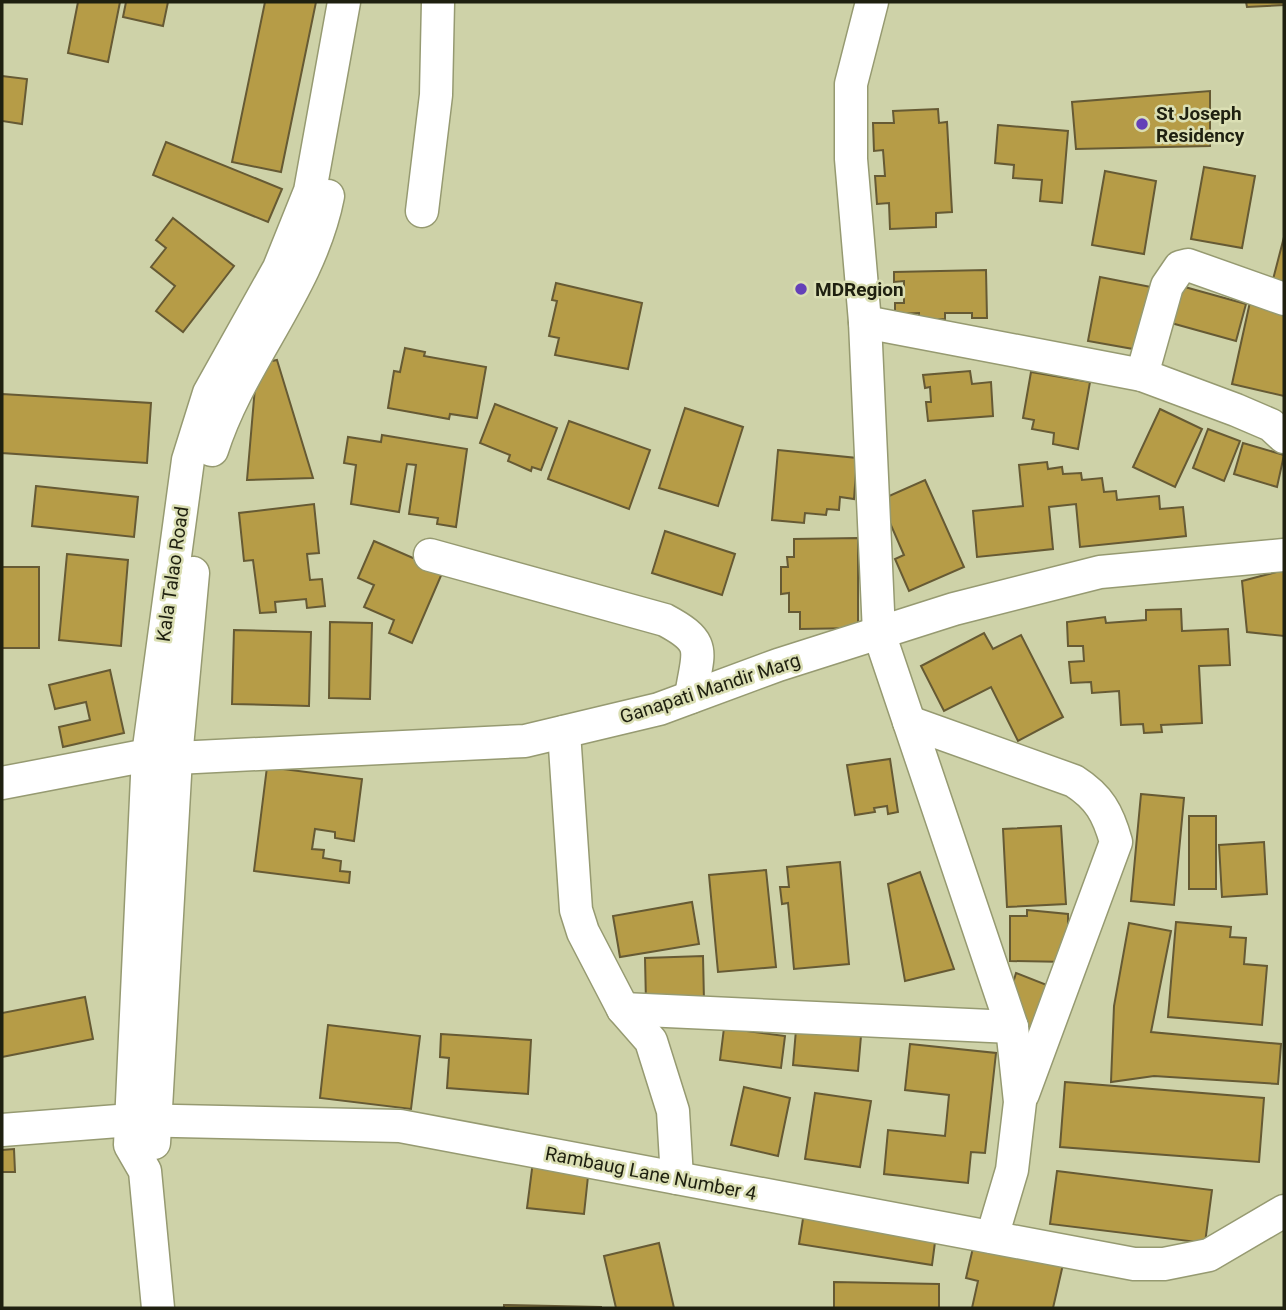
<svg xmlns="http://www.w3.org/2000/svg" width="1286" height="1310" viewBox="0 0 1286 1310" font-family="Roboto,sans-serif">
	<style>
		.building { fill: #b69c47; stroke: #665a34; stroke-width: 2 }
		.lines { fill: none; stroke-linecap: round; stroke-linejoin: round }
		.minor-casing { stroke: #969a71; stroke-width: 35 }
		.minor { stroke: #fff; stroke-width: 32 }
		.poi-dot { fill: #6440b8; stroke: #dbdfb4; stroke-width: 2.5 }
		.labels { text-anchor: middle; stroke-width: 5; stroke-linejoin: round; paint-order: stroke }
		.poi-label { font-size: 19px; font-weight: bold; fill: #1f2010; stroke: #dbdfb4; text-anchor: start }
		.street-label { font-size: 19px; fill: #1f2010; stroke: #dbdfb4 }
	</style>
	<rect width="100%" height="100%" fill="#ced2a8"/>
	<g class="building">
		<path d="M78,2H120L108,62L68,53Z"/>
		<path d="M126,2H168L163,26L123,17Z"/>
		<path d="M265,2H316L281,172L232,162Z"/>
		<path d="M1246,2H1284V5L1247,7Z"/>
		<path d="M2,76L27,79L22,124L2,121Z"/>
		<path d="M1210,91V146L1076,149L1072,102Z"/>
		<path d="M938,109L939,123L947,122L952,212L936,213V227L890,229L889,203L877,204L875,176H885L883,150L874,151L873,123H894L893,111Z"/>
		<path d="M998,125L1068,131L1062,203L1040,201L1042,180L1013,178L1014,165L995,163Z"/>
		<path d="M166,142L282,189L268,222L153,175Z"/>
		<path d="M1204,167L1255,176L1242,248L1191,239Z"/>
		<path d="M1105,171L1156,181L1144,254L1092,245Z"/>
		<path d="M173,218L234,266L183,332L156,311L175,286L151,267L166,248L156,240Z"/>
		<path d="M1284,237V294L1270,291Z"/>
		<path d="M986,270L987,318H972V313H945V319L919,320V313L895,314V303H904V281L894,282V272Z"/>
		<path d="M1100,277L1151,287L1139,350L1088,341Z"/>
		<path d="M556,283L642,303L628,369L555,355L559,338L549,336L557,301L552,300Z"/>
		<path d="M1174,284L1246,304L1236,341L1164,321Z"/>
		<path d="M1250,302L1284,309V396L1232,384Z"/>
		<path d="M405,348L425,352L424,356L486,367L477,418L450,414L449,419L388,408L394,371L400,372Z"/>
		<path d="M277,360L313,478L247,480L257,364Z"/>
		<path d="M970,371L972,384L991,382L993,416L928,421L926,402H931L930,387L925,388L923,375Z"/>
		<path d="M1031,372L1090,382L1078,449L1053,444L1054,433L1032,429L1034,420L1023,418Z"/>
		<path d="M2,394L151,403L147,463L2,453Z"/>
		<path d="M495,404L557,428L541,470L532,467L531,471L508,461L510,455L480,443Z"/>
		<path d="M685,408L743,427L718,506L659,488Z"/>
		<path d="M1160,409L1202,429L1175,487L1133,467Z"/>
		<path d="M569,421L650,450L629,509L548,479Z"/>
		<path d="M1208,429L1240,441L1224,481L1193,468Z"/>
		<path d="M382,435L467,449L456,527L437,524L438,518L409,514L416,465L407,464L399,512L351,504L356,465L344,463L348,437L381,442Z"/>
		<path d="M1243,443L1284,455L1277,487L1234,474Z"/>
		<path d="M778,450L857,458L854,499L840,497L839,510L827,509L826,515L805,513L804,523L772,520Z"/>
		<path d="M1047,462L1048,469L1062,467L1063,474L1081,473L1082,480L1102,478L1104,492L1116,491L1117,500L1159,496L1160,509L1183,507L1186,536L1080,547L1076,504L1049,507L1053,549L977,557L973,511L1023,506L1019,465Z"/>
		<path d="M925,480L964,567L909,591L895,559L904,555L880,500Z"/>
		<path d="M36,486L138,497L134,537L32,526Z"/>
		<path d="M314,504L319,553L307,554L310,580L322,579L325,606L307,608L306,599L275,602L276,612L260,613L253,560L244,561L239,513Z"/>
		<path d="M665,531L735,554L722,595L652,573Z"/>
		<path d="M858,538V628L800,629V612H789V593L781,594V567H788L787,557H794V539Z"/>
		<path d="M374,541L443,571L412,643L389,633L394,620L364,607L374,585L358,578Z"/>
		<path d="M67,554L128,560L121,646L59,640Z"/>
		<rect x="2" y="567" width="37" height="81"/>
		<path d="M1284,570V636L1247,632L1242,581Z"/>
		<path d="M1181,609L1182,631L1228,629L1230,665L1199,666L1202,723L1161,725L1162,732L1144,733L1143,724L1121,725L1119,691L1092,693L1091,682L1071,683L1069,662L1084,661L1083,646H1068L1067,622L1105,617L1106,623L1146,620V610Z"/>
		<path d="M330,622L372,623L370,699L329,698Z"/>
		<path d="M234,630L311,632L309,706L232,704Z"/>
		<path d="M984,633L993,649L1021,635L1063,717L1018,741L991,687L944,711L921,666Z"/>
		<path d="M110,670L124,733L63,747L59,727L90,720L86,702L55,709L49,685Z"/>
		<path d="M890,759L898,812L888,814L887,806L874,808L875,812L855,815L847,765Z"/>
		<path d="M267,767L362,779L354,841L335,838V832L315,829L312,849L324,850L323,858L341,861L340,871L350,872L349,883L254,871Z"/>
		<path d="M1141,794L1184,798L1174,905L1131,901Z"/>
		<rect x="1189" y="816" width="27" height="73"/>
		<path d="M1061,826L1066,904L1007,907L1003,829Z"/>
		<path d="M1264,842L1267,894L1222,897L1219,845Z"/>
		<path d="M840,862L849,964L794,969L788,903L782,904L780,887H789L787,867Z"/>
		<path d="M766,870L776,967L718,972L709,875Z"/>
		<path d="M920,872L954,969L905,981L888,884Z"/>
		<path d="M692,902L699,944L620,957L613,916Z"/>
		<path d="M1027,910L1068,914V962L1010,961V916H1027Z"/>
		<path d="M1176,922L1231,927L1230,937L1246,938L1244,964L1267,966L1262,1025L1168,1017Z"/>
		<path d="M1129,923L1171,931L1151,1032L1281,1044L1278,1084L1154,1076L1111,1082L1114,1006Z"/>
		<path d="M703,956L704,1001L646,1003L645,958Z"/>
		<path d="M1016,973L1057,989L1040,1032L1016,1022L1010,993Z"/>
		<path d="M85,997L93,1039L2,1057V1013Z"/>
		<path d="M797,1018L862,1024L858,1071L793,1065Z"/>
		<path d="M328,1025L420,1036L411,1109L320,1098Z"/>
		<path d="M724,1028L785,1036L781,1068L720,1060Z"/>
		<path d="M441,1034L531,1040L528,1094L447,1088L449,1058L440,1057Z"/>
		<path d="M910,1044L996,1053L985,1153L971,1152L968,1183L884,1174L888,1130L945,1136L949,1095L905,1090Z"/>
		<path d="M1065,1082L1264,1098L1259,1162L1060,1147Z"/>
		<path d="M744,1087L790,1098L778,1156L731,1145Z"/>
		<path d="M815,1093L871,1101L860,1167L805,1159Z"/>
		<path d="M14,1149L15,1172H2V1150Z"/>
		<path d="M533,1161L589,1167L584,1214L527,1208Z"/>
		<path d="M1057,1171L1212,1190L1205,1243L1050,1224Z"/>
		<path d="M805,1206L937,1227L932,1265L799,1244Z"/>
		<path d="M975,1239L1064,1260L1053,1308H972L978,1281L966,1278Z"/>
		<path d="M659,1243L674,1308H616L604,1256Z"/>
		<path d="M834,1282L939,1284V1308H834Z"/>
		<path d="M504,1305L601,1307V1308H504Z"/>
	</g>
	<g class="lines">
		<defs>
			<g id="minor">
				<path d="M872,2L851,84V159L865,322L879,633L1012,1027L1020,1102L1012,1170L992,1237"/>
				<path d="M422,211L436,95L438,2"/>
				<path d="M865,322L1142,375L1236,410L1271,425L1284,437"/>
				<path d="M1142,375L1167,286L1180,267L1188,265L1284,299"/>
				<path d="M212,450C240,361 310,289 328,196"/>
				<path d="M430,555L665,620C710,644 697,652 691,697"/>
				<path d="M909,722L1074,781C1099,797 1108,813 1116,842L1023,1094"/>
				<path d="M564,732L576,910L583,932L623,1009L651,1041L673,1111L677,1178"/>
				<path d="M2,783L148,755L176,758L525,741L659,709L778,665L954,609L1100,572L1284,555"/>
				<path d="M623,1009L1012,1027"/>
				<path d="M2,1130L131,1120L400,1126L1134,1264H1164L1209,1255L1284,1211"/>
				<path d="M154,1143L176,758L193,573"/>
				<path d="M158,1308L145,1171L130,1145L148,755L188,460L209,393L279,268L310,191L344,2"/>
			</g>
		</defs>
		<use href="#minor" class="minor-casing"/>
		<use href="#minor" class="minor"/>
	</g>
	<g class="poi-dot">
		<circle cx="1142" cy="124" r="7"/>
		<circle cx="801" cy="289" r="7"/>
	</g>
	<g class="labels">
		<g class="poi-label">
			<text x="1156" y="120">St Joseph<tspan x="1156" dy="22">Residency</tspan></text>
			<text x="815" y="296">MDRegion</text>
		</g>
		<g class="street-label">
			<text transform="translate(172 574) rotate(-82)" y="7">Kala Talao Road</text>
			<text transform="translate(710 688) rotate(-18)" y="7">Ganapati Mandir Marg</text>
			<text transform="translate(651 1173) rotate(11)" y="7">Rambaug Lane Number 4</text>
		</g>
	</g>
	<rect width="1286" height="1310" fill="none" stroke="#1f2010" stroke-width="7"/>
</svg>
